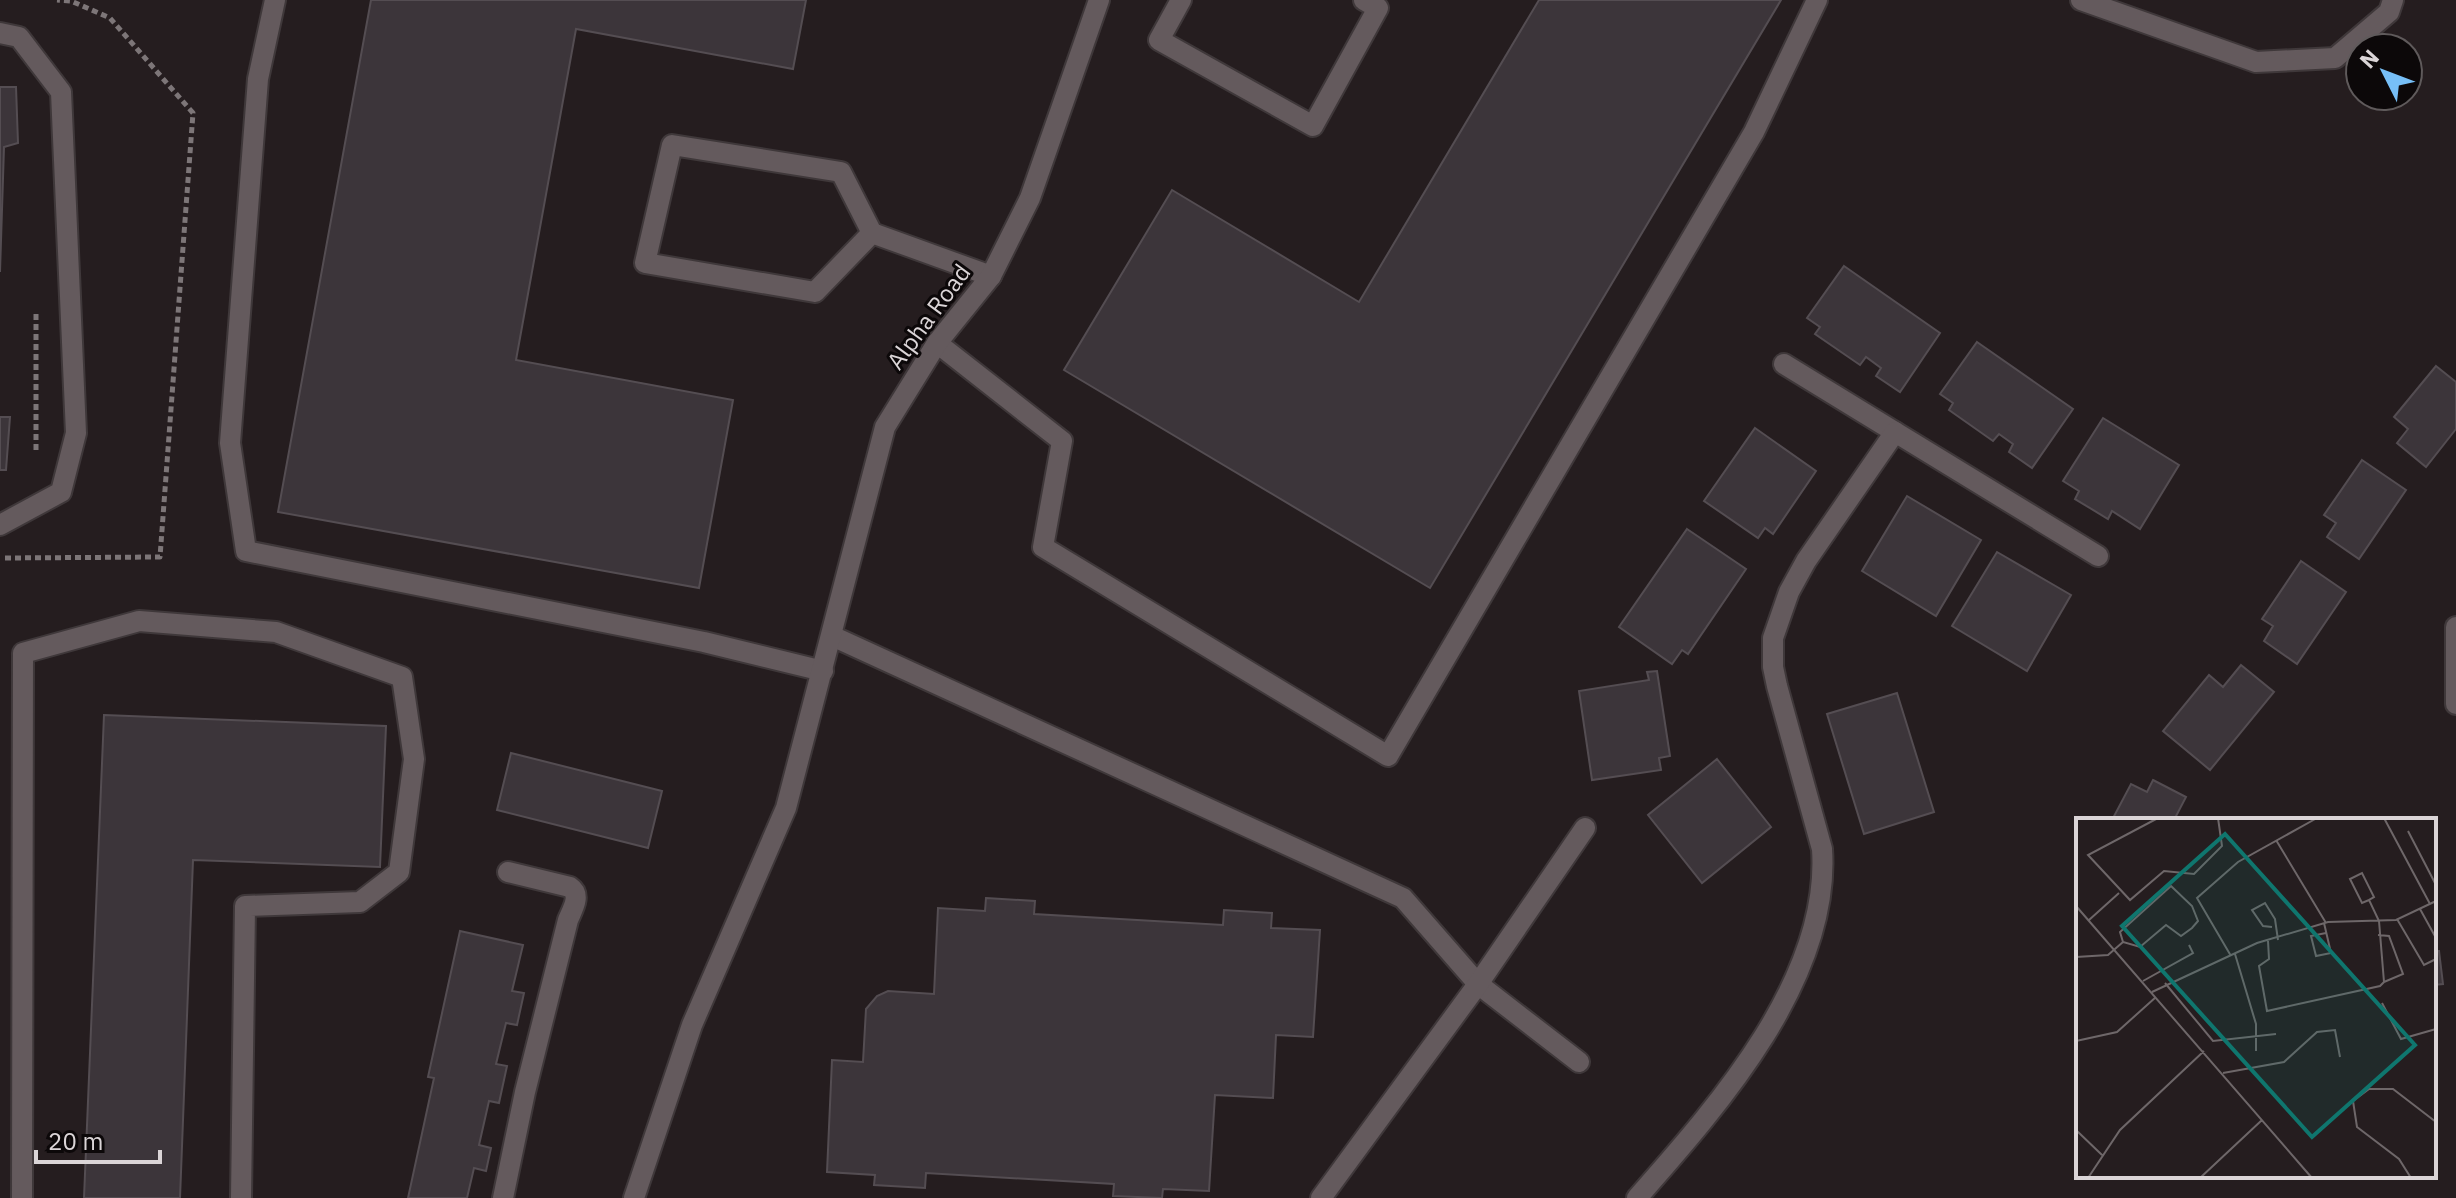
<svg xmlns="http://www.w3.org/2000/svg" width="2456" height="1198" viewBox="0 0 2456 1198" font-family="'IBM Plex Sans',sans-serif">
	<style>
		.building { fill: #3c353a; stroke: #544d52; stroke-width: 2 }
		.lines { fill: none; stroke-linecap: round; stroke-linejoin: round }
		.minor-casing { stroke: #3f383a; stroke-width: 24 }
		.path { stroke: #7d7678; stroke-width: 5; stroke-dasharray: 6 4; stroke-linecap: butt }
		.minor { stroke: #645a5d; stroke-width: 20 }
		.labels { text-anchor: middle; stroke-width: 6; stroke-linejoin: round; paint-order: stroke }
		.street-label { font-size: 24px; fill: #dbd5d7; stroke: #0c0809 }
		.inset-road { fill: none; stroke: #6e6769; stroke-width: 2 }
		.view { fill: #0f766e; fill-opacity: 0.15; stroke: #0f766e; stroke-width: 4 }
		.inset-edge { fill: none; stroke: #dbd5d7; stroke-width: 4 }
	</style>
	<rect width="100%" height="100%" fill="#251d1f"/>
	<g class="building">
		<path d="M371,0H806L793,69L576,29L516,360L733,400L699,588L278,512Z"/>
		<path d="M1539,0H1781L1430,588L1064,370L1172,190L1359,302Z"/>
		<path d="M0,87H16L18,143L4,147L0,272Z"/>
		<path d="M1844,266L1940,333L1900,392L1876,376L1881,368L1866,357L1860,365L1815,334L1820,327L1807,318Z"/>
		<path d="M1977,342L2073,409L2032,468L2009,452L2013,444L1999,434L1993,441L1949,410L1953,403L1940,394Z"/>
		<path d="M2436,366L2456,382V429L2426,467L2397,443L2408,429L2394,417Z"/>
		<path d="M0,417H10L6,470H0Z"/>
		<path d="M2103,418L2179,465L2140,529L2112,511L2108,519L2075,499L2079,491L2063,481Z"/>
		<path d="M1755,428L1816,471L1773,534L1765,528L1758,538L1704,501Z"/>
		<path d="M2362,460L2406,490L2359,559L2327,537L2336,523L2324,515Z"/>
		<path d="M1907,496L1981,540L1936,616L1862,571Z"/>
		<path d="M1687,529L1746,569L1688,654L1682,650L1672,664L1619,627Z"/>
		<path d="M1997,552L2071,595L2027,671L1952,626Z"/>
		<path d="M2301,561L2346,592L2297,664L2264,641L2273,626L2262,619Z"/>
		<path d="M2241,665L2274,692L2210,770L2163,731L2209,675L2223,687Z"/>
		<path d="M1657,671L1670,756L1659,758L1661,770L1592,780L1579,691L1649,680L1647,672Z"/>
		<path d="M1897,693L1934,812L1864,834L1827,714Z"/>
		<path d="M104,715L386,726L380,867L193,860L180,1198H84Z"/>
		<path d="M511,753L662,791L648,848L497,810Z"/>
		<path d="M1717,759L1771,827L1702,883L1648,815Z"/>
		<path d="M2153,780L2186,797L2174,820H2112L2131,784L2147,792Z"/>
		<path d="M986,898L1035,901L1034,914L1223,925L1224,910L1272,913L1271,928L1320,930L1313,1037L1276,1035L1273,1098L1215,1095L1209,1191L1163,1189L1162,1198L1113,1196L1114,1184L926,1173L925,1188L874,1185L875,1175L827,1172L832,1060L863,1062L866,1009L877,996L888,991L934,994L938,908L985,911Z"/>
		<path d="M460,931L523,945L512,991L524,993L517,1025L506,1023L496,1064L507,1066L499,1103L489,1101L479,1145L491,1148L486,1171L474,1168L467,1198H408L434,1078L428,1077Z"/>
		<path d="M2434,951H2439L2443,984L2434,985Z"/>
	</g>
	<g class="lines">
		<defs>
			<g id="minor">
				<path d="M275,0L258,79L230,443L246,551L704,642L823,671"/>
				<path d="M1181,0L1159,40L1313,126L1378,8L1364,0"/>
				<path d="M2081,0L2256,62L2335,58L2389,12L2393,0"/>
				<path d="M0,33L19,37L61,92L76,433L61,492L0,525"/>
				<path d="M872,233L815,292L645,263L672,145L841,172L872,233L991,276"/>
				<path d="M937,343L1062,441L1043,547L1388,756L1754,132L1817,0"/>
				<path d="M1784,364L1895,432"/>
				<path d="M2456,627V704"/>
				<path d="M832,636L1403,898L1478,984L1579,1062"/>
				<path d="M22,1198L23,653L139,621L276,632L402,677L414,759L399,872L360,902L245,906L241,1198"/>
				<path d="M503,1198L525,1092L568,920C572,910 582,895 570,887L508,872"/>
				<path d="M634,1198L692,1025L786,808L885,427L937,343L991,276L1030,198L1099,0"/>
				<path d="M1321,1198L1478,984L1585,828"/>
				<path d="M1637,1198C1717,1107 1831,979 1822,849L1777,686L1773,667V638L1789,592L1806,561L1895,432L2098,556"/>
			</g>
		</defs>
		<use href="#minor" class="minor-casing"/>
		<g class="path">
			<path d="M36,314V452"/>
			<path d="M5,558L160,557L193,113L110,18L71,1L57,0"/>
		</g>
		<use href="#minor" class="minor"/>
	</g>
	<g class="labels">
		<g class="street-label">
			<text transform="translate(929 317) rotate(-54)" y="8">Alpha Road</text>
		</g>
	</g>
	<g transform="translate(2076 818)">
		<rect width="360" height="360" fill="#251d1f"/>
		<path class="inset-road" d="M82,0L12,37L54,82L88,53L118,56L146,28L142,0M308,0L354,86M332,13L360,67M200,22L250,105M95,68L116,88L122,103L116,110L105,118L90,107L64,129L47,124L44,114ZM0,88L236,360M344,91L360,120M321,101L348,147L360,141M13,102L43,75M248,105L255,135L240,138L235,118L250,115M196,109L187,108L176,92L189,85L199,101L202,122M302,117L313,118L327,156L308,164M192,123L193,141L183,148L191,193L304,168L308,164L303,103L293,82L298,79L286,55L274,61L286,85L293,82M159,136L180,206V233M155,138L121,80L162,44L241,0M0,139L32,137L47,124M67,163L117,135L113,127M89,165L137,223L200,216M76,174L181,125L252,104L320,102L360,83M306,185L325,221L360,211M0,223L41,214L80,179M147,255L208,244L241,214L259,212L264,239M0,312L26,337M12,360L44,312L128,233M124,360L186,302M335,360L323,341L281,309L277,283L293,271H317L360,304"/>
		<path class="view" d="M149,16L339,227L236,319L46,108Z"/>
		<rect width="360" height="360" class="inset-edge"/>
	</g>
	<g transform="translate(2384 72) rotate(312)"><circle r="38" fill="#0c0809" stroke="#5f5a5b" stroke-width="2"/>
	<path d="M0-6L14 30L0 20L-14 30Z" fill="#77bff7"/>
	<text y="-12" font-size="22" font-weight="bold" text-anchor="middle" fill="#dbd5d7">N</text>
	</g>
	<path d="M36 1150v12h124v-12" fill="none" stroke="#dbd5d7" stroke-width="4"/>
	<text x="48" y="1150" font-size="24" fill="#dbd5d7" stroke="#0c0809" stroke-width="6" paint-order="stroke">20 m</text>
</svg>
